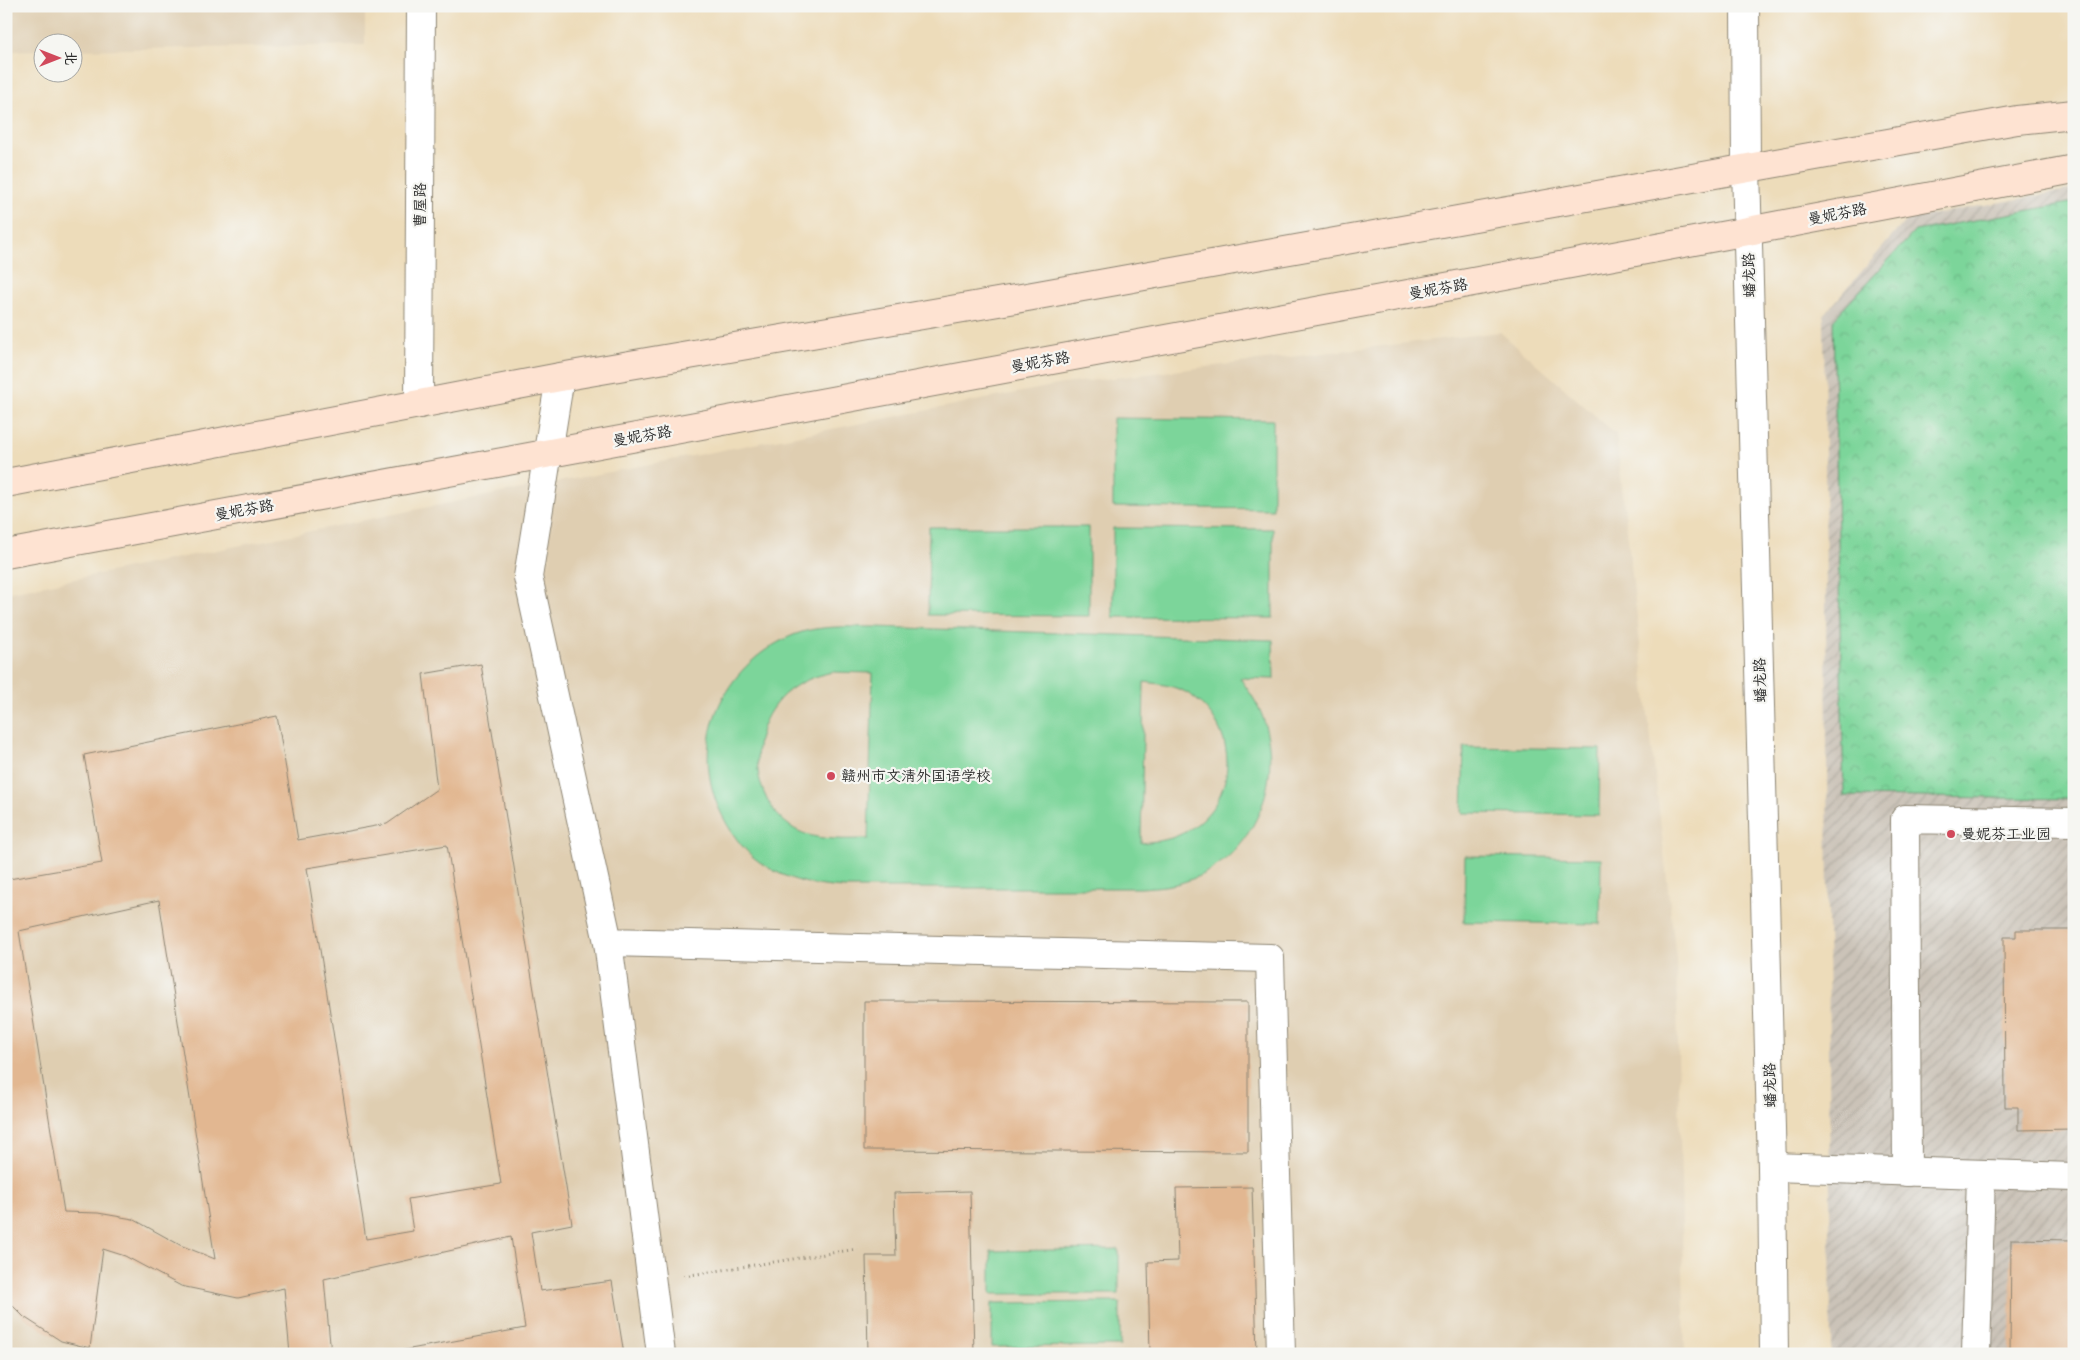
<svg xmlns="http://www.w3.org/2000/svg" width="2080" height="1360" viewBox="0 0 2080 1360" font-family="Sriracha,'LXGW WenKai TC',sans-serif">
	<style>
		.built { fill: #dfceb1 }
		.industrial { fill: url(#industrial-furrows) }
		.park { fill: url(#park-crowns); stroke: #548062 }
		.pitch { fill: #7cd59a; stroke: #548062; fill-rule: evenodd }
		.building { fill: #e2b791; fill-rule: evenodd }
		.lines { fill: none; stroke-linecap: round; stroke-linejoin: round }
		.minor-casing { stroke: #8c8472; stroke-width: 30 }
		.tertiary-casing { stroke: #8c8472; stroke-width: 30 }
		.secondary-casing { stroke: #8c8472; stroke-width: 30 }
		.path { stroke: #8c8472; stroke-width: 3; stroke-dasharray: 1 4; stroke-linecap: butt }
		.minor { stroke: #fff; stroke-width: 28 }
		.tertiary { stroke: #fff; stroke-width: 28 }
		.secondary { stroke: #fee3d2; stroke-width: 28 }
		.poi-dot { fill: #d1495b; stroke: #f6f6f2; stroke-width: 2 }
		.labels { text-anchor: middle; stroke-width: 4.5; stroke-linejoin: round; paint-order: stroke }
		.street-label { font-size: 15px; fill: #2b2b2b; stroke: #f6f6f2 }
		.poi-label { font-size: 15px; fill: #2b2b2b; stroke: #f6f6f2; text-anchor: start }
	</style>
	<defs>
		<pattern id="industrial-furrows" width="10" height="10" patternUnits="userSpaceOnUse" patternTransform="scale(1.25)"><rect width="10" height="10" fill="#cbc3b8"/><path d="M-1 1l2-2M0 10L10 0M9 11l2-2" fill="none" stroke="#aea89e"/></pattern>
		<pattern id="park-crowns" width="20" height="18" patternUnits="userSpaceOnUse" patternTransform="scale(1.25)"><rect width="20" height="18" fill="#7cd59a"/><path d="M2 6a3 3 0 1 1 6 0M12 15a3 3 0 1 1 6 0" fill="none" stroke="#6bb785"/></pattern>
	</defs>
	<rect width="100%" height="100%" fill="#f6f6f2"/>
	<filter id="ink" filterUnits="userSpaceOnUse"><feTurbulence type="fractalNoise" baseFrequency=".02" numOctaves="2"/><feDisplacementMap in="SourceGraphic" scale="10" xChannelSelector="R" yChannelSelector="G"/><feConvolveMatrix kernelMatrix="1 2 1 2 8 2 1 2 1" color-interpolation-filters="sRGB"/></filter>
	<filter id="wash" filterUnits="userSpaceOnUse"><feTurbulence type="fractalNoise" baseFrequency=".0096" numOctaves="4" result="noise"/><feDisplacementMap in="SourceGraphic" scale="20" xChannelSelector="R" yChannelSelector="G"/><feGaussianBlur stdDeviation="1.12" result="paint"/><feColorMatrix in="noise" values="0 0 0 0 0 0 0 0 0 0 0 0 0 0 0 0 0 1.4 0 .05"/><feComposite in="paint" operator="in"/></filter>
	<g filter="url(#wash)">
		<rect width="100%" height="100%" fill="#eddcba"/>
		<g class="built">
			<path d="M10,6H365V45L73,50L72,42H42V50L11,51Z"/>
			<path d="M1500,332L1616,434L1676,958L1685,1354H6V593L419,509L1063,384Z"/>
		</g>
		<path class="industrial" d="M2074,189V1354H1831L1824,315L1907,219Z"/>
		<path class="park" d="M2074,202V799L1844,796L1833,320L1915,231Z"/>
		<g class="pitch">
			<path d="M1113,418L1273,420V509L1113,507Z"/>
			<path d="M929,527H1089V616L928,615Z"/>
			<path d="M1113,528L1273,529V618L1113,617Z"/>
			<path d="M875,627L1273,640L1274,679L1240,678C1250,693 1261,707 1265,725C1282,786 1253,855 1192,879C1175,886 1158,887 1140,888H845C811,886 780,879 753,857C737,843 725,823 717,804C690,733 727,661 796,634C820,625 849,627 875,627ZM832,672L873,673L868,839C843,839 812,842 790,826C750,797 747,735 779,700C793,684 812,677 832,672ZM1144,682C1163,684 1183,687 1197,700C1244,740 1234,810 1179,835C1167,841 1154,841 1141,843Z"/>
			<path d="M1464,747L1600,749L1599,815L1462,813Z"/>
			<path d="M1465,856L1601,858L1600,924L1464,922Z"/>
			<path d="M1119,1249V1294H991V1251Z"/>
			<path d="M1120,1302V1346L992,1347V1303Z"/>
		</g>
		<g id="blocks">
			<g class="building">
				<path d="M481,664L572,1224L531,1232L540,1291L612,1281L624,1354H383L525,1328L511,1237L324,1279L331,1354H290L284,1288L238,1298L181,1286L125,1256L103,1249L90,1348L61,1341L24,1317L6,1299V866L9,879L102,863L84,755L277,716L298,840L387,824L437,789L423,674ZM447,845L501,1184L408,1199L413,1231L366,1239L307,868ZM159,900L215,1259L180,1245L133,1219L98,1213L64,1212L19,931Z"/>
				<path d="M2016,930H2074V1129L2018,1130V1107H2005L2004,937H2016Z"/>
				<path d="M864,1001L1248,1002V1152L864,1150Z"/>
				<path d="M1252,1187L1257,1354H1150L1148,1262L1178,1261L1176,1188Z"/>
				<path d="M970,1191L974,1354H868L866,1256H896L894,1193Z"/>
				<path d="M2011,1239L2074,1240V1354H2010Z"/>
			</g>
		</g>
	</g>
	<g filter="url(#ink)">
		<use href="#blocks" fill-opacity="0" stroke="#8c8472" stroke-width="1"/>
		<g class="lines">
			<defs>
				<g id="minor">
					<path d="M560,377L528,577L608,942L1270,958L1281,1354"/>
					<path d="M608,942L661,1354"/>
					<path d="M1772,1167L2074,1177"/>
					<path d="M1907,1172L1905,819L2074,822"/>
					<path d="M1976,1354L1981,1174"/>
				</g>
				<g id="tertiary">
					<path d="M1745,6L1746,167L1772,1167L1774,1354"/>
					<path d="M419,404L421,6"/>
				</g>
				<g id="secondary">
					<path d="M6,483L560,377L1027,297L2017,120L2074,114"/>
					<path d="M6,554L1748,231L2074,169"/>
				</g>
			</defs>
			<use href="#minor" class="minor-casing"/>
			<use href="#tertiary" class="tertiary-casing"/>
			<use href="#secondary" class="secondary-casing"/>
			<path class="path" d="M684,1276L857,1249"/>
			<use href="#minor" class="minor"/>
			<use href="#tertiary" class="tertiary"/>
			<use href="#secondary" class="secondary"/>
		</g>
	</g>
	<g class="poi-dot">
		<circle cx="831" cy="776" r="5"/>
		<circle cx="1951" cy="834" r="5"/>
	</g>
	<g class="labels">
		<g class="street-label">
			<text transform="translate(420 205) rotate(-90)" y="5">曹屋路</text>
			<text transform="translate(1837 214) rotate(-11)" y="5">曼妮芬路</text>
			<text transform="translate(1749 275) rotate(-91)" y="5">蟠龙路</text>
			<text transform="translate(1438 289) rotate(-10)" y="5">曼妮芬路</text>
			<text transform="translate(1040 362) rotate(-10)" y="5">曼妮芬路</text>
			<text transform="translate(642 436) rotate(-10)" y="5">曼妮芬路</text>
			<text transform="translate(244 510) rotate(-10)" y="5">曼妮芬路</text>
			<text transform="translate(1760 680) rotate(-91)" y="5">蟠龙路</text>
			<text transform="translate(1770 1085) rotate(-91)" y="5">蟠龙路</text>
		</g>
		<g class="poi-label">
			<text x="841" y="781">赣州市文清外国语学校</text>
			<text x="1961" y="839">曼妮芬工业园</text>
		</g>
	</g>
	<rect width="2080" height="1360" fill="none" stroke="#f6f6f2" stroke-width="25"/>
	<g transform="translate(58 58) rotate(90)"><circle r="24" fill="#f6f6f2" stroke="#a5a5a2"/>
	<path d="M0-4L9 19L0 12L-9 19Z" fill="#d1495b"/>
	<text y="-8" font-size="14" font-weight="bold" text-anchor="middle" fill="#2b2b2b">北</text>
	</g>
</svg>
